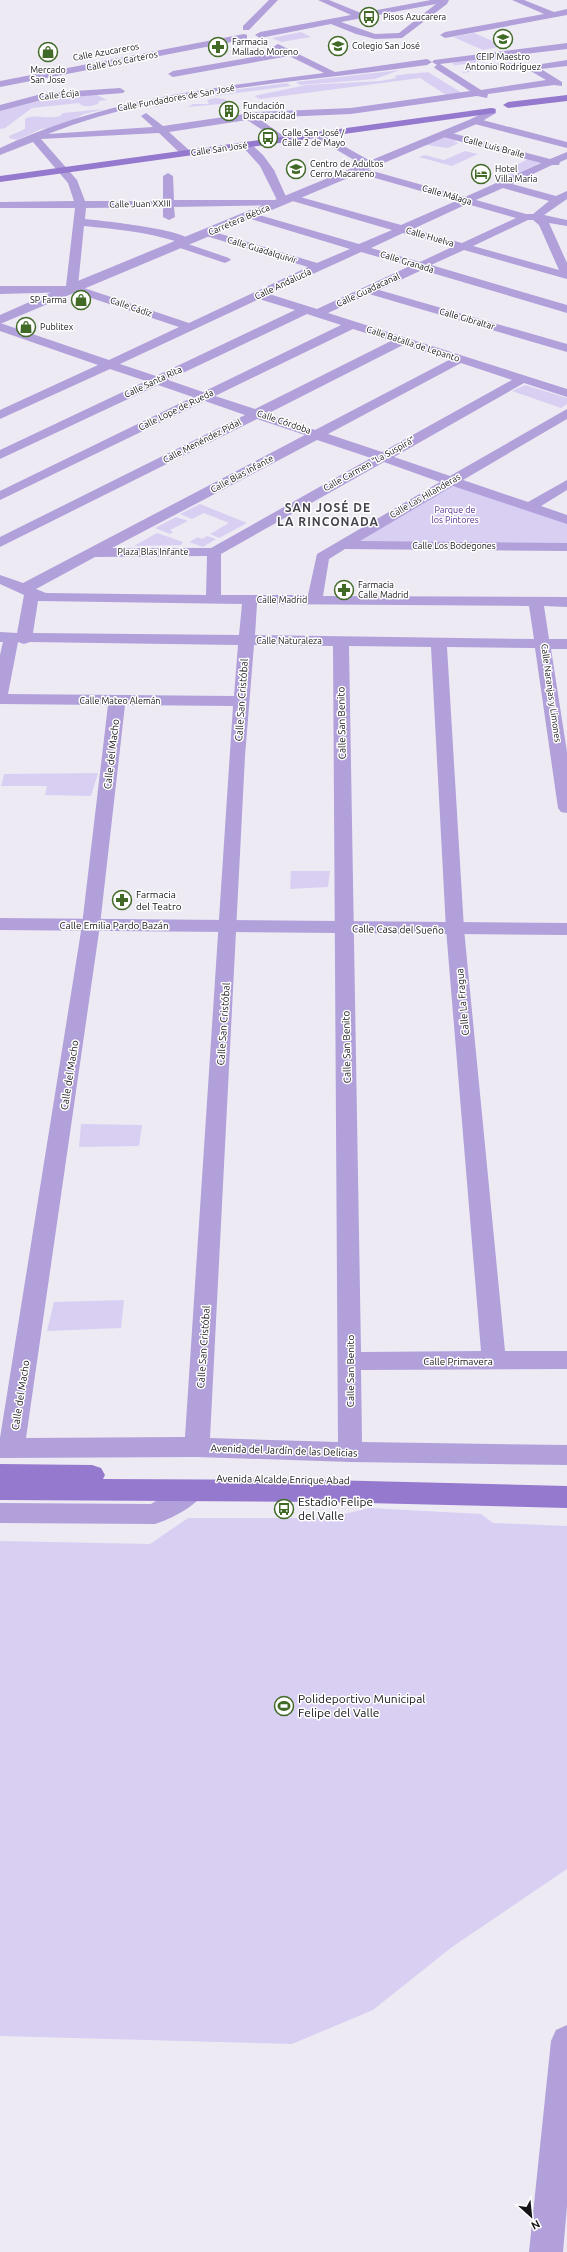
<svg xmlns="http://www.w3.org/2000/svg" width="567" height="2252" viewBox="0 0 567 2252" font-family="Ubuntu,sans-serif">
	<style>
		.green { fill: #d9cff2 }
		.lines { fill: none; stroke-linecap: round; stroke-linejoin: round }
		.minor { fill: #b1a0da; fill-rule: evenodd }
		.tertiary { fill: #b1a0da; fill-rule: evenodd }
		.secondary { fill: #9579ce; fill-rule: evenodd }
		.labels { text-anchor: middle; stroke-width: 3; stroke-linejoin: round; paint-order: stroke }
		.far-poi-label { font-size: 9px; fill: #131216; stroke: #fff; text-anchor: start }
		.far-street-label { font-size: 9px; fill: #131216; stroke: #fff }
		.far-park-label { font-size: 9px; fill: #572d92; stroke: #fff }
		.street-label { font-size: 10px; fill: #131216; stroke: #fff }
		.poi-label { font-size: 10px; fill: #131216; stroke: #fff; text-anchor: start }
		.far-district-label { font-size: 12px; font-weight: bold; letter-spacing: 1px; fill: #46444c; stroke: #fff }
		.near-poi-label { font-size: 12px; fill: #131216; stroke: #fff; text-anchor: start }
	</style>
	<rect width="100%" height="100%" fill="#edeaf4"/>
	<g class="green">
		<path d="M301,32L311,37L281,42L272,38Z"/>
		<path d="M474,33L504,46L483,50L453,37Z"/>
		<path d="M515,54L519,56L451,66L454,65L452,63Z"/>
		<path d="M505,63H516L519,66L462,73C469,63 494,64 505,63Z"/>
		<path d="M400,70L375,79L300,85L296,82Z"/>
		<path d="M428,72L462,93L446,95L420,78L260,99L254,96L306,85L381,81L396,78L395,76C400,74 422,73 428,72Z"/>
		<path d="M287,83L291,86L192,99L155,107L132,106L215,92Z"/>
		<path d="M95,94L107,100L99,101L98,104C92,106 83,108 79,103L32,108L5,128L0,129V110L41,97Z"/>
		<path d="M215,98L224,99L232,103L187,107L193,104H209L207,100Z"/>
		<path d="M105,109L84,114L59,127L41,129L17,140L9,138V136L25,129V119C34,113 49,120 60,116L63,113Z"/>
		<path d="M446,137L457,140L454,142L459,143L448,148L426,145Z"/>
		<path d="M465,151L478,154L452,166L419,157L425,155L444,160Z"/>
		<path d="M528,159L542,162L507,178L501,177L503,172Z"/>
		<path d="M525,385L567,398V404L561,408L512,391Z"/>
		<path d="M454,485L567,523V544L359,542V538Z"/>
		<path d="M200,504L247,523L219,538L210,534L229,523L204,513L192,519L180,514Z"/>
		<path d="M176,517L188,521L170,530L173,532L170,534L155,528Z"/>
		<path d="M157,533L183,542L181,545L134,546Z"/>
		<path d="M207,536L216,539L203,547L189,542L198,537L202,539Z"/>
		<path d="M98,773L91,796L45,795L47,786H1L4,774Z"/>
		<path d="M291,871H330L328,887L290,889Z"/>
		<path d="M81,1124L142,1125L139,1146L79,1147Z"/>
		<path d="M124,1300L121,1328L47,1331L54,1302Z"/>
		<path d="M369,1508L481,1514L493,1523L567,1526V1869L452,1947L373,2010L292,2044L0,2036V1541L150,1544L188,1518H327Z"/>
	</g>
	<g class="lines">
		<g class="minor">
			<path d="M269,0H278L249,30H243V26Z"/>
			<path d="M318,0H329L361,13L431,0H449L447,4L402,38L375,39L356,34L331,24L260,38L255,35L260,32L351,15ZM436,4L399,33L375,34L341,22Z"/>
			<path d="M512,0H524L554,12L567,9V15L445,38L440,35L445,32L544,14Z"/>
			<path d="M244,34L247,35V39L0,87V81Z"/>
			<path d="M567,43V49L440,64L481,90L546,80L529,70V66L567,60V66L541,69L562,82V86L554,85L488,94L487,98L477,96L351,114L258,118L285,137V141L281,142L247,120L169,132L190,151V155H182L159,133L41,139L77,180L85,201H163V176L168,173L173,176L174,200H277L260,166L241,145L242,143H250L263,155L274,170L288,201L284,205L174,207L175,217L169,220L163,217V207L86,208L85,219C103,221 183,229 192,241L188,244L229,258L231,260L225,263L174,246L172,244L175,241C146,232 115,229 84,226L78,286L189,323L308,267L203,235L201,233L203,231H211L317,263L350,249L244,217L243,215L244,213H252L359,244L392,230L289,200L288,198L293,195L401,225L456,201L354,172V168H362L465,197L541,163L440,136V132L444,131L550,159L567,152V159L560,162L559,165H552L512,184L556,196L567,191V199L544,215L567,220V226L549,223L567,263V279L464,250L431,265L567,305V313L422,270L379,290L567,344V352L369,294L328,313L567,389V397L524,383L394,457L450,476L567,409V419L463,480L528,502L567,480V490L541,506L567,515V524L453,486L360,541L567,543V551L345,549L329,559L323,596L567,597V607L544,606L549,639H567V649H551L567,752V813L561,812L558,808L535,648L447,647L464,929L505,1351H567V1369L361,1370L362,1442L567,1445V1465L350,1462L197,1457L0,1458V1438L82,925L108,705L0,704V655L3,642H0V632L17,633L24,595L0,584V575L23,583L305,435L257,419L0,547V537L245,415L205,401L0,500V491L193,397L158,385L0,459V450L146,381L110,369L0,419V410L98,365L0,331V323L109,360L179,327L73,292L0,294V286H66L75,208H0V202L74,201L68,183L33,142L0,155V148C104,99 210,88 324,73L289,56L173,77L168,74L173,71L281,52L273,47L278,44L335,72L427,59L432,62L427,65C304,82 164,88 48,134L153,127L141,116L146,113L163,126L257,112L351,108L470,91L436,69L434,67L437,65L432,62L434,60ZM503,188L549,201L533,214H526L476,200ZM467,204L516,218L462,243L413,229ZM528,220H533L539,225L559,270L473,246ZM403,233L452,247L420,262L371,248ZM361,252L410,266L317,309L269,294ZM259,299L295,310L156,376L120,364ZM307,314L341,325L203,392L168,380ZM353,329L391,341L255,409L215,396ZM403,345L449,360L315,430L267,414ZM461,363L512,380L382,452L328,434ZM317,440L371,458L211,548H112ZM384,462L440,482L317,554L308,595H221V554ZM207,556L206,595L46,593L36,589L95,557ZM38,601L242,604L239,635L33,633ZM257,604L529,606L534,639L255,635ZM18,642L24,644L30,642L238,645L234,696L8,694ZM254,645L333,646L338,1442L210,1438L245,756ZM349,646L431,647L446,929L481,1351L361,1352ZM125,705L233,706L185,1437L26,1438L100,925Z"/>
			<path d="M120,88L125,91L123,93L45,99L0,111V105L45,93Z"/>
			<path d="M475,118L567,142V148L471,123V119Z"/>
			<path d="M317,131L374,163L375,165L370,168L366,167L313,136L312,134Z"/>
			<path d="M192,1481L201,1484L205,1491C197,1506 171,1519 155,1524L0,1523V1503L151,1504L183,1484Z"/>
			<path d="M567,2025V2206L563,2252H529L551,2041L556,2030Z"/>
		</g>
		<g class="tertiary">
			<path d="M492,108L496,109V113L479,123L0,324V315L68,285L471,119Z"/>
			<path d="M0,918L567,923V935L0,930Z"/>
		</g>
		<g class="secondary">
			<path d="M567,95V101L508,108L503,105L508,102Z"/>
			<path d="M491,108L495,109V113L0,182V176Z"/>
			<path d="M0,1464L92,1465L101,1468L105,1475L103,1479L325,1480L567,1486V1508L325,1502L0,1500Z"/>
		</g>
	</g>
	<defs>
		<symbol id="bus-ring" viewBox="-11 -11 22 22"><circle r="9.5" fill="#fff" stroke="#416a26" stroke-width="1.5"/><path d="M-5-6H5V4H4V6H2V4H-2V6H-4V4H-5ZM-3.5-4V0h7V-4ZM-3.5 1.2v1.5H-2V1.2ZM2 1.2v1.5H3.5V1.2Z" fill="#416a26"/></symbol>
		<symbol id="school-ring" viewBox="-11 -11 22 22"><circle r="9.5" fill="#fff" stroke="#416a26" stroke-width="1.5"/><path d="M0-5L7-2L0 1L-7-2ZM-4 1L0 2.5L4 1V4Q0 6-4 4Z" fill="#416a26"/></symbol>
		<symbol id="pharmacy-ring" viewBox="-11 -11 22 22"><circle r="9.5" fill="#fff" stroke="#416a26" stroke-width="1.5"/><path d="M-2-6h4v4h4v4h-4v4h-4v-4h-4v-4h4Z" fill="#416a26"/></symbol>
		<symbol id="shop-ring" viewBox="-11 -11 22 22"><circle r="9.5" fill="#fff" stroke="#416a26" stroke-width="1.5"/><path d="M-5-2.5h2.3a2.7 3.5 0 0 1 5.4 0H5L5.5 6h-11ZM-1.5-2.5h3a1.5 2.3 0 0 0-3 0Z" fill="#416a26"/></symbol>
		<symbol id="building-ring" viewBox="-11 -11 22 22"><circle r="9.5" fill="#fff" stroke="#416a26" stroke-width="1.5"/><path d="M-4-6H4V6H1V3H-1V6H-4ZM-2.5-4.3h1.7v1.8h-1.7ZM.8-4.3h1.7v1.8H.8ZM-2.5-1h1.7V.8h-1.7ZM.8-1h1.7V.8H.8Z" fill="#416a26"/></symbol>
		<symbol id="hotel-ring" viewBox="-11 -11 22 22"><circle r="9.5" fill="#fff" stroke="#416a26" stroke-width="1.5"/><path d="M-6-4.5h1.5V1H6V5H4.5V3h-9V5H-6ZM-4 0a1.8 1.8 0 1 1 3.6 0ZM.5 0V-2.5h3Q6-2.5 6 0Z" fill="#416a26"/></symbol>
		<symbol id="stadium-ring" viewBox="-11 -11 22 22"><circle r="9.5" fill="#fff" stroke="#416a26" stroke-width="1.5"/><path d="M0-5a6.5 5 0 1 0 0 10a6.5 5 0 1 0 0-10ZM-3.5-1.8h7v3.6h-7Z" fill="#416a26"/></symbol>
	</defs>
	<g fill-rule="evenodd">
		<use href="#bus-ring" x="358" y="6" width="22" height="22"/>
		<use href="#school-ring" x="492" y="28" width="22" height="22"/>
		<use href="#school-ring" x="327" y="35" width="22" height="22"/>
		<use href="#pharmacy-ring" x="207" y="36" width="22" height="22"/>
		<use href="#shop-ring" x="37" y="41" width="22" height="22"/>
		<use href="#building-ring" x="218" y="100" width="22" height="22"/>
		<use href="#bus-ring" x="257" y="127" width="22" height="22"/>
		<use href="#school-ring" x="285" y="158" width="22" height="22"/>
		<use href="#hotel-ring" x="470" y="163" width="22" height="22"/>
		<use href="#shop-ring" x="70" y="289" width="22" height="22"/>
		<use href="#shop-ring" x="15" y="316" width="22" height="22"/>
		<use href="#pharmacy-ring" x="333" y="579" width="22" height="22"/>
		<use href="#pharmacy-ring" x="111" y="889" width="22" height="22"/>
		<use href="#bus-ring" x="273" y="1498" width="22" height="22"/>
		<use href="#stadium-ring" x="273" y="1695" width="22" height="22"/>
	</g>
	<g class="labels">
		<g class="far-poi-label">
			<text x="383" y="20">Pisos Azucarera</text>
			<text x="232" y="45">Farmacia<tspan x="232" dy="10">Mallado Moreno</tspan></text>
			<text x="352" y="49">Colegio San José</text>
			<text x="503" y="60" text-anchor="middle">CEIP Maestro<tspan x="503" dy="10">Antonio Rodríguez</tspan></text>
			<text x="48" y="73" text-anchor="middle">Mercado<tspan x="48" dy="10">San Jose</tspan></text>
			<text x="243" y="109">Fundación<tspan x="243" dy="10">Discapacidad</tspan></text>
			<text x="282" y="136">Calle San José /<tspan x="282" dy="10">Calle 2 de Mayo</tspan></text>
			<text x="310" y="167">Centro de Adultos<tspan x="310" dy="10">Cerro Macareno</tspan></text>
			<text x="495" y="172">Hotel<tspan x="495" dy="10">Villa Maria</tspan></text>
			<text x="67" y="303" text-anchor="end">SP Farma</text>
			<text x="40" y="330">Publitex</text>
			<text x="358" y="588">Farmacia<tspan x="358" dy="10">Calle Madrid</tspan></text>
		</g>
		<g class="far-street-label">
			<text transform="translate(106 52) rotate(-10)" y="3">Calle Azucareros</text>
			<text transform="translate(122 61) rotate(-11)" y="3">Calle Los Carteros</text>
			<text transform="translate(59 95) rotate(-6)" y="3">Calle Écija</text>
			<text transform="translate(176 98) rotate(-10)" y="3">Calle Fundadores de San José</text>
			<text transform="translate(494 147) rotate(15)" y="3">Calle Luis Braile</text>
			<text transform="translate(219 149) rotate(-8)" y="3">Calle San José</text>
			<text transform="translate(447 195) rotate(16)" y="3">Calle Málaga</text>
			<text transform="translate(140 204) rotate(-1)" y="3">Calle Juan XXIII</text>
			<text transform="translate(239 220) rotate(-23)" y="3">Carretera Bética</text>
			<text transform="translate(430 237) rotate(16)" y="3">Calle Huelva</text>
			<text transform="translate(262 250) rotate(17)" y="3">Calle Guadalquivir</text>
			<text transform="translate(407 262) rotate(17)" y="3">Calle Granada</text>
			<text transform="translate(283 284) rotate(-25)" y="3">Calle Andalucía</text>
			<text transform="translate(368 290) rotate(-25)" y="3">Calle Guadacanal</text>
			<text transform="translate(131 307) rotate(19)" y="3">Calle Cádiz</text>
			<text transform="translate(467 319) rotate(16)" y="3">Calle Gibraltar</text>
			<text transform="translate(413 344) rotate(18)" y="3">Calle Batalla de Lepanto</text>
			<text transform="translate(153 382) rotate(-25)" y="3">Calle Santa Rita</text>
			<text transform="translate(176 410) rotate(-26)" y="3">Calle Lope de Rueda</text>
			<text transform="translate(284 422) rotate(19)" y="3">Calle Córdoba</text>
			<text transform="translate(202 441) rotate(-27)" y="3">Calle Menéndez Pidal</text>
			<text transform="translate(369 464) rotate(-29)" y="3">Calle Carmen "La Suspirá"</text>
			<text transform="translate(242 474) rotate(-28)" y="3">Calle Blas Infante</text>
			<text transform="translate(425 496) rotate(-30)" y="3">Calle Las Hilanderas</text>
			<text x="454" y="549">Calle Los Bodegones</text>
			<text x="153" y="555">Plaza Blas Infante</text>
			<text x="282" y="603">Calle Madrid</text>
			<text x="289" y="644">Calle Naturaleza</text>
			<text transform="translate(551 693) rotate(82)" y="3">Calle Naranjas y Limones</text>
			<text x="120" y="704">Calle Mateo Alemán</text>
		</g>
		<g class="far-park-label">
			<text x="455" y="513">Parque de<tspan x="455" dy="10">los Pintores</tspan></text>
		</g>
		<g class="street-label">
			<text transform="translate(241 700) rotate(-86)" y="4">Calle San Cristóbal</text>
			<text transform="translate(341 723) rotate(-91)" y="4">Calle San Benito</text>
			<text transform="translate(111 754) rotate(-83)" y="4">Calle del Macho</text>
			<text x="114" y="929">Calle Emilia Pardo Bazán</text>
			<text transform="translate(398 929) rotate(1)" y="4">Calle Casa del Sueño</text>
			<text transform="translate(462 1002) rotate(-95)" y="4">Calle La Fragua</text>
			<text transform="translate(223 1024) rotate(-86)" y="4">Calle San Cristóbal</text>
			<text transform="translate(346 1047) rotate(-91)" y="4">Calle San Benito</text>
			<text transform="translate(69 1075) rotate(-81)" y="4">Calle del Macho</text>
			<text transform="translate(203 1347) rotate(-86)" y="4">Calle San Cristóbal</text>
			<text x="458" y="1365">Calle Primavera</text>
			<text transform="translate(350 1371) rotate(-90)" y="4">Calle San Benito</text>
			<text transform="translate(20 1395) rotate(-81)" y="4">Calle del Macho</text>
			<text transform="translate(284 1450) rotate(2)" y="4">Avenida del Jardín de las Delicias</text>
			<text transform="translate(283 1479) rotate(1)" y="4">Avenida Alcalde Enrique Abad</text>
		</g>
		<g class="poi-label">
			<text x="136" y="898">Farmacia<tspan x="136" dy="12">del Teatro</tspan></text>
		</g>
		<g class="far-district-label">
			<text x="328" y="512">SAN JOSÉ DE<tspan x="328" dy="14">LA RINCONADA</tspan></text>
		</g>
		<g class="near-poi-label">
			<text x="298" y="1506">Estadio Felipe<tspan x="298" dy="14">del Valle</tspan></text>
			<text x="298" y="1703">Polideportivo Municipal<tspan x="298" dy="14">Felipe del Valle</tspan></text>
		</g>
	</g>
	<g transform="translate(531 2216) rotate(153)" stroke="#ffffff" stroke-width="3" paint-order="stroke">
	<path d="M0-3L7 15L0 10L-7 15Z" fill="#131216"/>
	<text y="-6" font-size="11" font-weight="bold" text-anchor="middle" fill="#131216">N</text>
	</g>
</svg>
